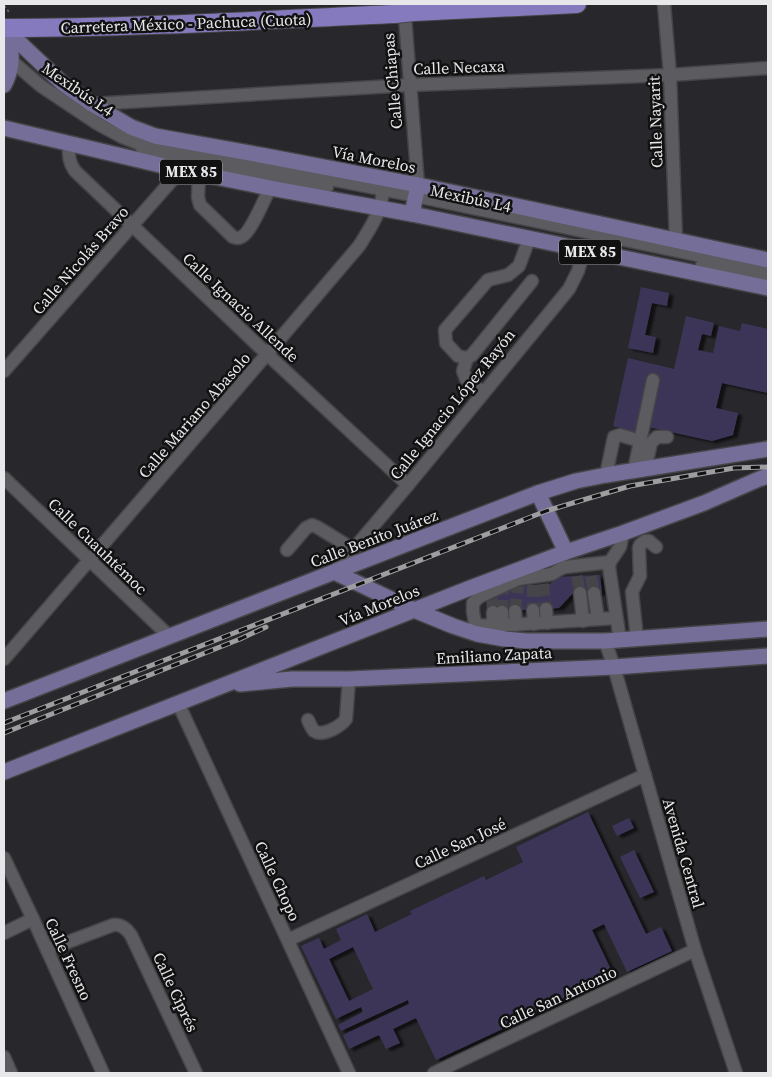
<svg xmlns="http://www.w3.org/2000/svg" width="772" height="1077" viewBox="0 0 772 1077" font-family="'Source Serif 4',serif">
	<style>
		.building { fill: #3c3658; fill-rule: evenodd; filter: url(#shadow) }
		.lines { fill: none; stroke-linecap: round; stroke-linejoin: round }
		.minor-tunnel { stroke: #454448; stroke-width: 12; stroke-dasharray: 12 6; stroke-linecap: butt }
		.minor-casing { stroke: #454447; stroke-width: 15 }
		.major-casing { stroke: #454447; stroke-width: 18 }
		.highway-casing { stroke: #454447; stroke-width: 20 }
		.path { stroke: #6a696d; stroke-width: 2; stroke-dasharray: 2.5 2.5; stroke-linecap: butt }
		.minor { stroke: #5c5c60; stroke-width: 12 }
		.major { stroke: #756e98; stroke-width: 15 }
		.highway { stroke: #867abe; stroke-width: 18 }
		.rail-casing { stroke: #9e9da0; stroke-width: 5 }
		.rail { stroke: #111112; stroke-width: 3; stroke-dasharray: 9; stroke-linecap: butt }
		.highway-bridge-casing { stroke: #454447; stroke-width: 20; stroke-linecap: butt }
		.highway-bridge { stroke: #867abe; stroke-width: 18 }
		.labels { text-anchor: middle; stroke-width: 5; stroke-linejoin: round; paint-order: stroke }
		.shield { fill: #111112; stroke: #a8a7a9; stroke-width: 1 }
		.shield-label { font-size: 15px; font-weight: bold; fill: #e8e7ea }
		.street-label { font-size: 16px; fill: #e8e7ea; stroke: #111112 }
	</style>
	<defs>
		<filter id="shadow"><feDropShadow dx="4.5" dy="2.5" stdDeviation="1" flood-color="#0009"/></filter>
	</defs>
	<rect width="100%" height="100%" fill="#28272b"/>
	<g class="building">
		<path d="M641,287L669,293L667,306L652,303L645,335L656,337L653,353L628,348Z"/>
		<path d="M686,316L714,323L711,336L702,334L698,350L713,353L719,326L740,331L742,323L768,329V393L722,383L716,408L738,413L733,435L712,441L648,427L659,379L648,376L635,432L613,426L628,358L674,369Z"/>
		<path d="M600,575L602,593H573L559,608L490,612L488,600L514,586L550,584L557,577Z"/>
		<path d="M588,812L646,934L661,927L672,951L627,972L604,924L592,930L615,978L585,992L584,991L436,1060L416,1018L393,1029L400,1043L386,1049L379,1035L349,1049L343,1035L409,1004L408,1000L341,1031L338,1025L363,1012L361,1007L336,1019L301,946L319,938L324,949L341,940L336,929L367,914L375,932L412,914L410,911L484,876L486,880L523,862L516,847ZM353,947L373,989L349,1001L329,959Z"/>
		<path d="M629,818L634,828L617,836L612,826Z"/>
		<path d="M634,850L654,892L640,898L620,857Z"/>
	</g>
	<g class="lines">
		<g class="minor-tunnel">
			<path d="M577,576L580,593"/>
			<path d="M591,576L594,593"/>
			<path d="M543,584L546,609"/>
			<path d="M533,585V610"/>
			<path d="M492,599L493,612"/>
			<path d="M515,611L518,586"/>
			<path d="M502,612L503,592"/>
		</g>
		<defs>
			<g id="minor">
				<path d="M404,4L418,185"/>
				<path d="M664,4L670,75L676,240"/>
				<path d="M6,56L41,86L98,124L122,137L140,144L147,143L416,196L768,270"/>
				<path d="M92,104L410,85L670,75L768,68"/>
				<path d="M69,144C69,155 68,161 75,171L267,354L408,485"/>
				<path d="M140,144L143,151L156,154L327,187"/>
				<path d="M199,174L198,197L200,205L233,237C237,238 238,239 241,237C250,234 265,198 270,188"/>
				<path d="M529,239L519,266L508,275L488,280L445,330L446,343L458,356L467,358L472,355L532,281"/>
				<path d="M702,265L768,280"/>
				<path d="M467,358L463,371L466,379L483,393"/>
				<path d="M4,371L181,170"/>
				<path d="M645,469L651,443L657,437H667"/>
				<path d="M634,470L653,380"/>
				<path d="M606,475L614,437L620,435L640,441"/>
				<path d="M4,478L169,636"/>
				<path d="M287,550L306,528L312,525L317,527L353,549"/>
				<path d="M334,572L408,485L569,289L578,271L584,250"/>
				<path d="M580,593L583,621"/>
				<path d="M594,593L598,619"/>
				<path d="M546,609L547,623"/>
				<path d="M533,610L534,624"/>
				<path d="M515,611L516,625"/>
				<path d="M493,612V626"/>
				<path d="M502,612L503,625"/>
				<path d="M476,625L493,626L616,618"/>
				<path d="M477,634L473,612V603L479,597L518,579L552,574L560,569L565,567L610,562"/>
				<path d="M637,638L632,592L640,576L639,548L640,545L645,541H649L656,547"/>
				<path d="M620,640L609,567L610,562L620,547L623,533"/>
				<path d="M605,641L614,667L695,950L736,1073"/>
				<path d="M4,659L267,354L359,246C366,235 374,223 379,210C382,201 383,191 385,181"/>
				<path d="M178,703L349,1073"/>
				<path d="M308,720C310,724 311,728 314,731C323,737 341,726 346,719L349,679"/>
				<path d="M4,858L33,919L103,1073"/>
				<path d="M4,933L33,919"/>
				<path d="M288,940L645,775"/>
				<path d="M47,950L113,925C121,924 126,928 131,935L196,1073"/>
				<path d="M4,1057L11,1073"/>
				<path d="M434,1073L695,950"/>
			</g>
			<g id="major">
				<path d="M4,28L62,83L92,104L131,127L155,136L266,156L418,185L768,260"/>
				<path d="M4,85C14,66 11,54 10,33"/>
				<path d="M4,128L181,170L270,188L412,214L768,288"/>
				<path d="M412,214L418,185"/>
				<path d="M538,493L566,552"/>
				<path d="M334,572L414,610L453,626L477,634L505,639L526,641H605L768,629"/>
				<path d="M240,684L292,679H349L614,667L768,656"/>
				<path d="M4,701L334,572L538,493L576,481L606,475L768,449"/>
				<path d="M4,772L470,588L566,552L623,533L704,503L759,479L768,476"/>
			</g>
			<g id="highway">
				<path d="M414,12L577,4"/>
				<path d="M4,28C134,28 264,20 395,14"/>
			</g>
		</defs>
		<use href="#minor" class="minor-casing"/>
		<use href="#major" class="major-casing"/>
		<use href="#highway" class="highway-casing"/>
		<path class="path" d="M4,6L10,13"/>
		<use href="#minor" class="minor"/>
		<use href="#major" class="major"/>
		<use href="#highway" class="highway"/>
		<defs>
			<g id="rail">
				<path d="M4,723L546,511L630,486L734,468L768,467"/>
				<path d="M4,733L240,639L266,627"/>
			</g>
		</defs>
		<use href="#rail" class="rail-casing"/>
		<use href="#rail" class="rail"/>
		<defs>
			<path id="highway-bridge" d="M395,14L414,12"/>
		</defs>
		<use href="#highway-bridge" class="highway-bridge-casing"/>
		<use href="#highway-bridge" class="highway-bridge"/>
	</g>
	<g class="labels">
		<g class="shield">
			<rect x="160" y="159.5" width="62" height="25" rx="4"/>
			<rect x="559" y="239.5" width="62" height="25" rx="4"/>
		</g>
		<g class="shield-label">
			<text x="191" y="177">MEX 85</text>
			<text x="590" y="257">MEX 85</text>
		</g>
		<g class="street-label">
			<text transform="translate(186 23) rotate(-2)" y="6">Carretera México - Pachuca (Cuota)</text>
			<text transform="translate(459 67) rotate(-2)" y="6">Calle Necaxa</text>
			<text transform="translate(392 81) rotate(-95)" y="6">Calle Chiapas</text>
			<text transform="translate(78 89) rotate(34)" y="6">Mexibús L4</text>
			<text transform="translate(655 122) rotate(-92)" y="6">Calle Nayarit</text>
			<text transform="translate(374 159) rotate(11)" y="6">Vía Morelos</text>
			<text transform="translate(471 198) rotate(12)" y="6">Mexibús L4</text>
			<text transform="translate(80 260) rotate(-49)" y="6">Calle Nicolás Bravo</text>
			<text transform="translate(241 307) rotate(43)" y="6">Calle Ignacio Allende</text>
			<text transform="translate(452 404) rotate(-51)" y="6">Calle Ignacio López Rayón</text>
			<text transform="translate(194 415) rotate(-49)" y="6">Calle Mariano Abasolo</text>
			<text transform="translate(374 538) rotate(-21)" y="6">Calle Benito Juárez</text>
			<text transform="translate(98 546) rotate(44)" y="6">Calle Cuauhtémoc</text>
			<text transform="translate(379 605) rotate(-22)" y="6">Vía Morelos</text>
			<text transform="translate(494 655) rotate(-3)" y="6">Emiliano Zapata</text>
			<text transform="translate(460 843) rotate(-25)" y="6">Calle San José</text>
			<text transform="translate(684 853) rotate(74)" y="6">Avenida Central</text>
			<text transform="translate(278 881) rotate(65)" y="6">Calle Chopo</text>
			<text transform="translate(69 959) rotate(65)" y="6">Calle Fresno</text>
			<text transform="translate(176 992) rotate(65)" y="6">Calle Ciprés</text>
			<text transform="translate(558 997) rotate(-25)" y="6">Calle San Antonio</text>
		</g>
	</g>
	<rect width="772" height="1077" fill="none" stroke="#e8e7ea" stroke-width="10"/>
</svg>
